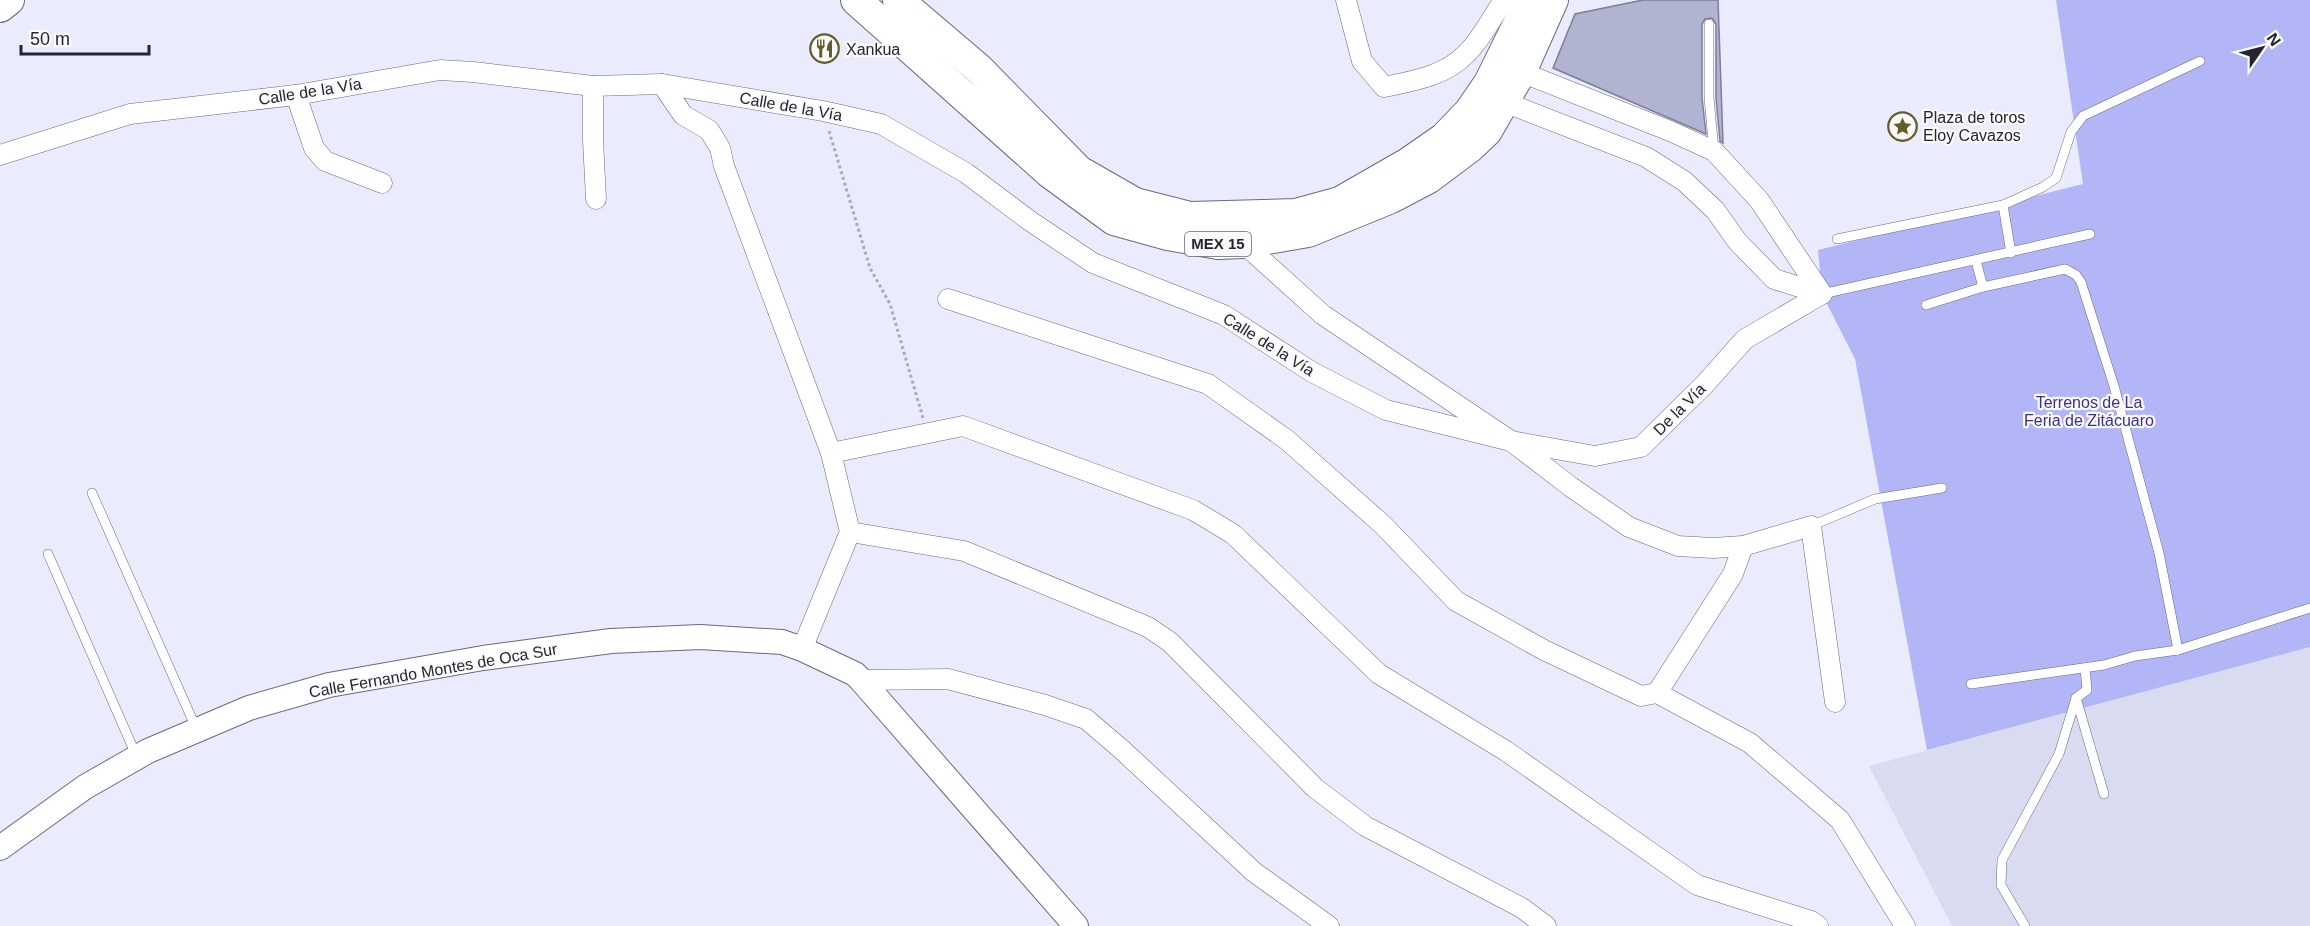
<svg xmlns="http://www.w3.org/2000/svg" width="2310" height="926" viewBox="0 0 2310 926" font-family="Helvetica,sans-serif">
	<style>
		.built { fill: #d9dbf1 }
		.green { fill: #b2b6f7 }
		.building { fill: #b1b4d0; stroke: #7c7e98; stroke-width: 1.5 }
		.lines { fill: none; stroke-linecap: round; stroke-linejoin: round }
		.service-casing { stroke: #686a83; stroke-width: 10 }
		.minor-casing { stroke: #686a83; stroke-width: 21 }
		.tertiary-casing { stroke: #686a83; stroke-width: 26 }
		.primary-casing { stroke: #686a83; stroke-width: 32 }
		.path { stroke: #a9aaba; stroke-width: 3; stroke-dasharray: 3 3; stroke-linecap: butt }
		.service { stroke: #fff; stroke-width: 9 }
		.minor { stroke: #fff; stroke-width: 20 }
		.tertiary { stroke: #fff; stroke-width: 24 }
		.primary { stroke: #fff; stroke-width: 30 }
		.labels { text-anchor: middle; stroke-width: 4.5; stroke-linejoin: round; paint-order: stroke }
		.shield { fill: #fafafa; stroke: #64656d; stroke-width: 1.5 }
		.shield-label { font-size: 15px; font-weight: bold; fill: #242530 }
		.poi-label { font-size: 16px; fill: #242530; stroke: #fafafa; text-anchor: start }
		.street-label { font-size: 16px; fill: #242530; stroke: #fafafa }
		.park-label { font-size: 16px; fill: #3c3095; stroke: #fafafa }
	</style>
	<rect width="100%" height="100%" fill="#eaebfd"/>
	<path class="built" d="M2310,647V926H1952L1869,766Z"/>
	<path class="green" d="M2056,0H2310V647L1927,750L1855,359L1822,294L1818,250L2083,184Z"/>
	<path class="building" d="M1643,0H1718L1723,143L1720,141L1716,98V24L1712,18L1705,19L1702,24V98L1706,134L1553,68L1575,14Z"/>
	<g class="lines">
		<defs>
			<g id="service">
				<path d="M1709,24V98L1714,151"/>
				<path d="M2003,205L2011,253"/>
				<path d="M1837,239L2003,205L2043,187L2056,178L2071,132L2083,116L2200,61"/>
				<path d="M1976,261L1983,287"/>
				<path d="M1822,294L2090,234"/>
				<path d="M1926,305L1983,287L2065,269L2076,275L2081,282L2114,386L2159,553L2178,650L2135,656L2104,665L1971,684"/>
				<path d="M92,493L196,728"/>
				<path d="M1811,526L1875,499L1942,488"/>
				<path d="M48,554L136,755"/>
				<path d="M2178,650L2310,608"/>
				<path d="M2085,668L2087,690L2076,698L2104,794"/>
				<path d="M2025,926L2001,885L2002,860L2059,754L2076,698"/>
			</g>
			<g id="minor">
				<path d="M1346,0L1362,61L1384,87C1413,81 1445,76 1466,54C1481,40 1492,17 1504,0"/>
				<path d="M1521,72L1670,131L1714,151L1759,200L1822,294"/>
				<path d="M662,84L683,115L709,130L720,148L724,166L831,453L850,532L802,649"/>
				<path d="M593,86V140L596,199"/>
				<path d="M296,95L314,148L325,161L382,183"/>
				<path d="M1504,102L1646,157L1684,181L1715,210L1737,241L1774,279L1822,294"/>
				<path d="M0,155L130,114L296,95L440,70L473,72L593,86L662,84L823,111L881,124L966,173L1030,221L1093,263L1224,315L1312,372L1386,410L1511,441L1595,456L1641,447L1705,384L1745,339L1822,294"/>
				<path d="M1243,243L1323,315L1511,441L1571,487L1629,527L1678,546L1713,548L1743,546L1811,526L1835,702"/>
				<path d="M948,299L1208,384L1287,440L1383,525L1456,601L1544,650L1641,696L1657,693L1750,743L1840,820L1905,926"/>
				<path d="M831,453L963,426L1193,510L1233,534L1379,674L1506,751L1697,885L1811,921L1818,926"/>
				<path d="M850,532L964,551L1148,627L1170,642L1315,788L1365,826L1522,908L1546,926"/>
				<path d="M861,680L948,679L1045,705L1086,719L1120,748L1254,872L1329,926"/>
				<path d="M1657,693L1733,574L1743,546"/>
			</g>
			<path id="tertiary" d="M0,848L85,787L148,751L249,708L329,685L483,658L611,641L700,637L782,642L802,649L855,674L861,680L1076,926"/>
			<g id="primary">
				<path d="M856,0L1050,173L1114,220L1168,235L1218,244L1243,243L1308,232L1391,198L1429,178L1469,148L1487,131L1521,72L1553,0"/>
				<path d="M898,0L979,69L1079,171L1135,203L1190,217L1296,214L1340,202L1408,163L1444,138L1469,112L1489,83L1530,0"/>
				<path d="M0,7L9,0"/>
			</g>
		</defs>
		<use href="#service" class="service-casing"/>
		<use href="#minor" class="minor-casing"/>
		<use href="#tertiary" class="tertiary-casing"/>
		<use href="#primary" class="primary-casing"/>
		<path class="path" d="M829,131L870,268L890,304L923,418"/>
		<use href="#service" class="service"/>
		<use href="#minor" class="minor"/>
		<use href="#tertiary" class="tertiary"/>
		<use href="#primary" class="primary"/>
	</g>
	<defs>
		<symbol id="restaurant-ring" viewBox="-11 -11 22 22"><circle r="9.5" fill="#fafafa" stroke="#645c29" stroke-width="1.5"/><path d="M-5-6h1v4h1v-4h1v4h1v-4h1v5L-1.5 .5V6h-2V.5L-5-1ZM5-6V6H3V1.5H1.5Q1.5-4 5-6Z" fill="#645c29"/></symbol>
		<symbol id="sight-ring" viewBox="-11 -11 22 22"><circle r="9.5" fill="#fafafa" stroke="#645c29" stroke-width="1.5"/><path d="M0-6L1.8-2.2L6-1.7L2.9 1.2L3.7 5.4L0 3.3L-3.7 5.4L-2.9 1.2L-6-1.7L-1.8-2.2Z" fill="#645c29"/></symbol>
	</defs>
	<g fill-rule="evenodd">
		<use href="#restaurant-ring" x="808" y="32" width="33" height="33"/>
		<use href="#sight-ring" x="1886" y="110" width="33" height="33"/>
	</g>
	<g class="labels">
		<rect class="shield" x="1185" y="232" width="66" height="24" rx="4.5"/>
		<g class="shield-label">
			<text x="1218" y="249">MEX 15</text>
		</g>
		<g class="poi-label">
			<text x="846" y="55">Xankua</text>
			<text x="1923" y="123">Plaza de toros<tspan x="1923" dy="18">Eloy Cavazos</tspan></text>
		</g>
		<g class="street-label">
			<text transform="translate(310 91) rotate(-9)" y="6">Calle de la Vía</text>
			<text transform="translate(791 106) rotate(10)" y="6">Calle de la Vía</text>
			<text transform="translate(1269 344) rotate(32)" y="6">Calle de la Vía</text>
			<text transform="translate(1679 409) rotate(-45)" y="6">De la Vía</text>
			<text transform="translate(433 670) rotate(-10)" y="6">Calle Fernando Montes de Oca Sur</text>
		</g>
		<g class="park-label">
			<text x="2089" y="408">Terrenos de La<tspan x="2089" dy="18">Feria de Zitácuaro</tspan></text>
		</g>
	</g>
	<g transform="translate(2262 48) rotate(55)" stroke="#fafafa" stroke-width="4.5" paint-order="stroke">
	<path d="M0-4.5L10 22L0 15L-10 22Z" fill="#242530"/>
	<text y="-9" font-size="16" font-weight="bold" text-anchor="middle" fill="#242530">N</text>
	</g>
	<path d="M21 45v9h128v-9" fill="none" stroke="#242530" stroke-width="3"/>
	<text x="30" y="45" font-size="18" fill="#242530" stroke="#fafafa" stroke-width="4.5" paint-order="stroke">50 m</text>
</svg>
